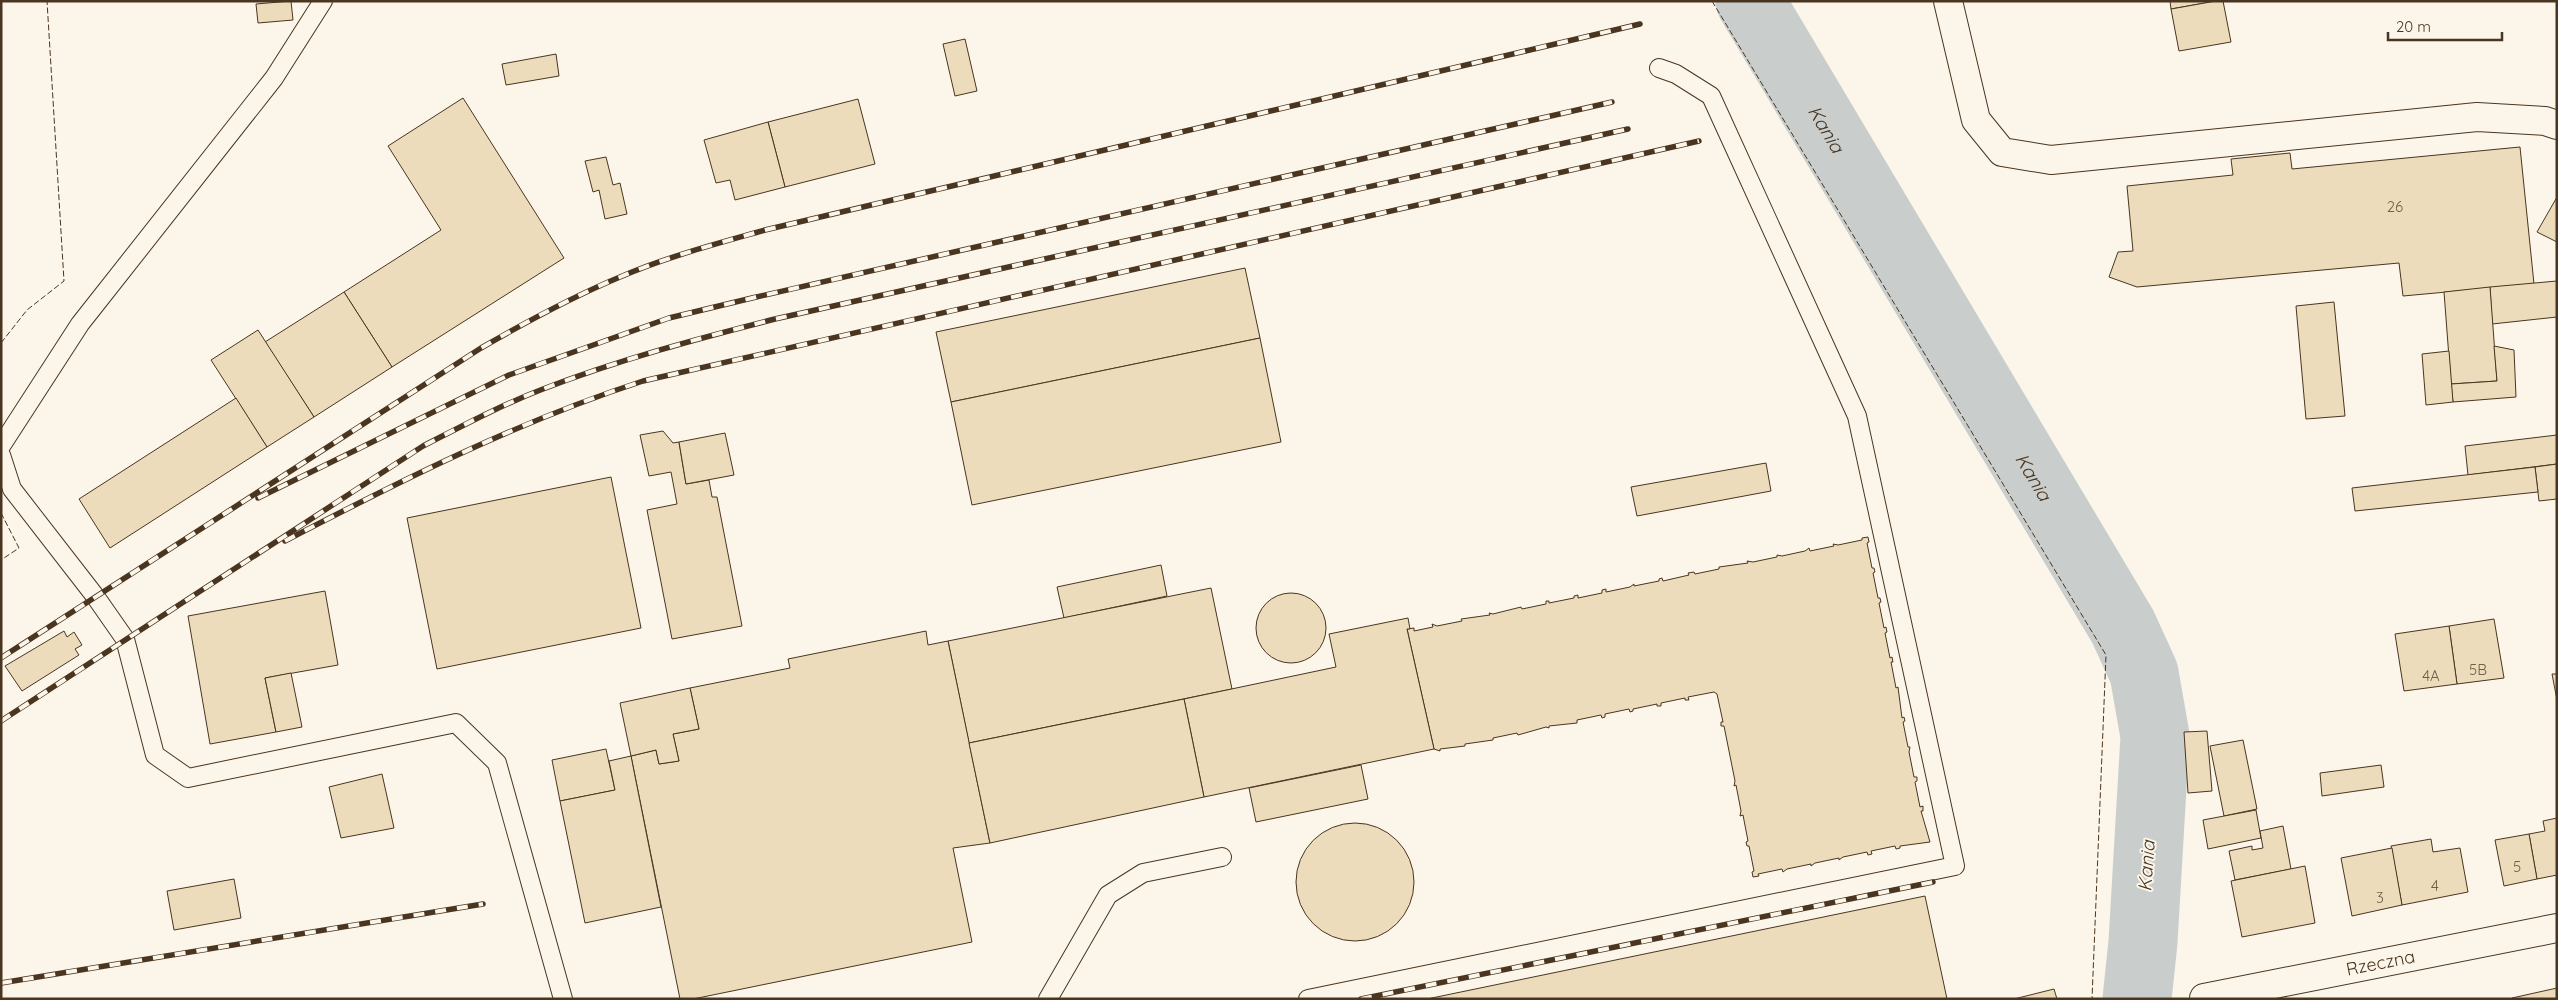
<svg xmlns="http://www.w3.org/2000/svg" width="2558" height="1000" viewBox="0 0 2558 1000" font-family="Quicksand,sans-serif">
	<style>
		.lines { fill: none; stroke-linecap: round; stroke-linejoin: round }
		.river { stroke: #c9cecd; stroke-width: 69 }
		.building { fill: #ecdcbc; stroke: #4a3520 }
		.lane-casing { stroke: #4a3520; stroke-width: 20 }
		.street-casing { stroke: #4a3520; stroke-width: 30 }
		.lane { stroke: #fbf6e9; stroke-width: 18 }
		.street { stroke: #fbf6e9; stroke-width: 28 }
		.rail-casing { stroke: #4a3520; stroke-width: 5.5 }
		.rail { stroke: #fbf6e9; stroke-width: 4; stroke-dasharray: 11; stroke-linecap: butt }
		.fence { stroke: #4a3520; stroke-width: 1; stroke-dasharray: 6 2.5; stroke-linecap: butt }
		.labels { text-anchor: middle; stroke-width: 4; stroke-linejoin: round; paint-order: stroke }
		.number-label { font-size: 15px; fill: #725f47 }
		.street-label { font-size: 18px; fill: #4a3520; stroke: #fbf6e9 }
		.water-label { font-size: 19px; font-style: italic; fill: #4a3520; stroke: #fbf6e9 }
	</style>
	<rect width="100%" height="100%" fill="#fbf6e9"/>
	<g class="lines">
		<path class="river" id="s1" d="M1750,1L2123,627L2144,673L2155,736L2143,942L2137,999"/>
	</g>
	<g class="building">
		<path d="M291,1L293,20L258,23L256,4Z"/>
		<path d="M2170,1H2216L2171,9Z"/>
		<path d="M2216,1H2223L2231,42L2179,51L2171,9Z"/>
		<path d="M965,39L977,91L955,96L943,44Z"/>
		<path d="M556,54L559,76L506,85L502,64Z"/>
		<path d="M463,98L564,258L392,367L344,292L441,230L388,146Z"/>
		<path d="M858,99L875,164L785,187L768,122Z"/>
		<path d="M768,122L785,187L735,200L730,180L716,183L704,140Z"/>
		<path d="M2520,147L2534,284L2403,296L2399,263L2137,287L2109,277L2118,252L2133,251L2127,186L2233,175L2231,159L2290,153L2292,169Z"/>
		<path d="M606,157L613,185L620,183L627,214L605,219L599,190L593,192L585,161Z"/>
		<path d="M2557,197V242L2537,232Z"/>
		<path d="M1245,268L1260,338L951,402L936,332Z"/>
		<path d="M2557,281V317L2492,324L2490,287Z"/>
		<path d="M2490,287L2497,381L2451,384L2444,292Z"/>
		<path d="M344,292L392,367L314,417L265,342Z"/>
		<path d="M2334,302L2345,416L2306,419L2296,306Z"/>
		<path d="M258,330L314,417L267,447L211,360Z"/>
		<path d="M1260,338L1281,442L972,505L951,402Z"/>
		<path d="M2494,346L2514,350L2516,397L2453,402L2451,384L2497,381Z"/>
		<path d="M2449,351L2453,402L2426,405L2422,354Z"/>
		<path d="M236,398L267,447L110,548L79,499Z"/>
		<path d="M663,431L673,443L679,442L686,484L709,480L712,497H717L742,626L672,639L647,510L677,504L671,472L649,476L640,435Z"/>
		<path d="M725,433L734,475L686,484L679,442Z"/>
		<path d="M2557,435V464L2468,475L2465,446Z"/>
		<path d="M1766,463L1771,491L1637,516L1631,487Z"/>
		<path d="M2557,464V499L2539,501L2535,467Z"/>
		<path d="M2535,467L2538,492L2355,511L2352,488Z"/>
		<path d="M611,477L641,628L437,669L407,518Z"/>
		<path d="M1868,537L1869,542L1867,543L1872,568H1874L1875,572L1873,573L1878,598H1880L1881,602L1879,603L1884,628L1886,627L1887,632L1885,633L1890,658L1892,657L1893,662H1891L1896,688L1898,687L1902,718L1904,717L1905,721L1903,722L1908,747H1910L1909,752L1914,777H1917V781L1915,782L1920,807L1923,806V811H1921L1930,842L1900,846V848L1896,849L1895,846L1871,851L1872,854L1868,855L1867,852L1843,857L1839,860V858L1815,863L1811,866V864L1787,869L1783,872L1782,869L1758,874L1759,876L1753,877L1752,872L1754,871L1749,846H1747L1746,842L1748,841L1743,815L1740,816L1741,811L1736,785L1734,786L1735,781L1724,726H1721V722H1723L1717,694L1714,692L1688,697L1689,700H1685V698L1661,703V706H1657V704L1633,709V711L1630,712L1629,709L1605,714V717L1602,718L1601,715L1577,720V723L1549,726V728L1546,727L1518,735L1517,733L1493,738V740L1465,744V746L1440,749V751L1434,749L1407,629L1414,628V631L1433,627L1432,624L1437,626L1462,621L1461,619L1490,615L1489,613L1493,614L1521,607L1522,609L1546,604V601H1549V603L1574,598V596L1578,595V598L1602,593V590L1606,589V592L1630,587L1634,584V586L1659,581V579L1662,578L1663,581L1689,575L1688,573L1694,572L1695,574L1719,569V567L1748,563L1747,561L1753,562L1777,557V555L1782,556L1805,551L1809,548L1810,551L1834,546L1833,544L1838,545L1862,540V538Z"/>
		<path d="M1161,565L1167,596L1064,618L1057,587Z"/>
		<path d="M1211,588L1232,689L969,743L948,641Z"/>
		<path d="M325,591L338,665L265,678L276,732L210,744L188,616Z"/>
		<circle cx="1291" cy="628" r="35"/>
		<path d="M1408,618L1410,629H1407L1434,749L1204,797L1184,699L1336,667L1329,634Z"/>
		<path d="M2494,619L2504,678L2457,684L2449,626Z"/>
		<path d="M2449,626L2457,684L2404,691L2395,634Z"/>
		<path d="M64,631L67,637L74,632L82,645L75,649L79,655L22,691L5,666Z"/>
		<path d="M926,631L928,645L948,641L990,843L953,848L972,942L693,999H680L631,756L656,750L659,764L679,761L673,734L699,729L690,688L790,668L788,659Z"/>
		<path d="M291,673L302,727L276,732L265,678Z"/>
		<path d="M2552,674H2557V700Z"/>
		<path d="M690,688L699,729L673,734L679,761L659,764L656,750L631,756L620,703Z"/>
		<path d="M1184,699L1204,797L990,843L969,743Z"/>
		<path d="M2207,731L2212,791L2188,793L2184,732Z"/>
		<path d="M2243,740L2257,809L2224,816L2210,746Z"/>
		<path d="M606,749L615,790L560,801L552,760Z"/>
		<path d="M631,756L661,907L585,923L560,801L615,790L609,761Z"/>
		<path d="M1361,765L1368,799L1256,822L1249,788Z"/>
		<path d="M2381,765L2384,787L2322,796L2320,773Z"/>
		<path d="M382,774L394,828L341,838L329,787Z"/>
		<path d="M2256,810L2261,838L2208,849L2203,820Z"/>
		<path d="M2557,818V875L2537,879L2529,834L2545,831L2543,821Z"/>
		<circle cx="1355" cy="882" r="59"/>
		<path d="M2283,826L2291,869L2235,880L2229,851L2252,846V850L2263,848L2260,831Z"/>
		<path d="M2529,834L2537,879L2504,886L2495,840Z"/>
		<path d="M2431,839L2433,852L2460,848L2468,892L2402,905L2391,846Z"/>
		<path d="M2392,848L2402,905L2352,916L2341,858Z"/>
		<path d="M2305,866L2315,923L2242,937L2231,881Z"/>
		<path d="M234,879L241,918L174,930L167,891Z"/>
		<path d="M1925,896L1947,999H1427L1688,945Z"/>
		<path d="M2557,988V999H2512V998Z"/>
		<path d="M2054,989L2057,999H2014Z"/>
	</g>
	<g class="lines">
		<defs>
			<g id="lane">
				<path d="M1,446L80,324L274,78L323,1"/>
				<path d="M1,455L12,489L95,596L125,639L155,755L188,778L456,723L497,763L563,999"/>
				<path d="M1048,999L1108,895L1143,873L1222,857"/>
				<path d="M1308,999L1955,866L1857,416L1711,96L1676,74L1659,68"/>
			</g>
			<g id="street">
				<path d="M1948,1L1976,120L2002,152L2051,160L2477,117L2545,121L2557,125"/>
				<path id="s2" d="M2204,998L2557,928"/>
			</g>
		</defs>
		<use href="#lane" class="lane-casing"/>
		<use href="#street" class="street-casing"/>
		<use href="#lane" class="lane"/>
		<use href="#street" class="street"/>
		<defs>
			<g id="rail">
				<path d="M258,498L509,375L669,318L752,298L1612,102"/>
				<path d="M285,541C402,480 517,422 643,381L1699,141"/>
				<path d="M1,658L481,348C526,322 572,297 620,277C666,257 716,244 765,230L1640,24"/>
				<path d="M1,721L423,446C462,426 501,405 543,389C618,360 696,339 775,319L1628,129"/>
				<path d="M1,983L483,904"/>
				<path d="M1361,999L1933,882"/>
			</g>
		</defs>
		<use href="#rail" class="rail-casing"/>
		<use href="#rail" class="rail"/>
		<g class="fence">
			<path d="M1712,1L2106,655L2092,999"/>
			<path d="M1,343L27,310L64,281L47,1"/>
			<path d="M1,513L19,548L1,560"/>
		</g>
	</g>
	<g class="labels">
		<g class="number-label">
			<text x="2395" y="212">26</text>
			<text x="2478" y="675">5B</text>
			<text x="2431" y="681">4A</text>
			<text x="2517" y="872">5</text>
			<text x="2435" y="891">4</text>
			<text x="2380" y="903">3</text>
		</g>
		<g class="street-label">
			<text dy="6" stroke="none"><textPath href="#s2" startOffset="180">Rzeczna</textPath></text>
		</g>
		<g class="water-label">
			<text dy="7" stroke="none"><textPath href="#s1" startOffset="149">Kania</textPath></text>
			<text dy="7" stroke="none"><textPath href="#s1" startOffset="554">Kania</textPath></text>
			<text transform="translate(2146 866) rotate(-86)" y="7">Kania</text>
		</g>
	</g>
	<rect width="2558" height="1000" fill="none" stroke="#4a3520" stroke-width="5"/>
	<path d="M2388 32v8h114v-8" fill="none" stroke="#4a3520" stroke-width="2.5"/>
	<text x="2396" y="32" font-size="15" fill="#4a3520" stroke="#fbf6e9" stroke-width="4" paint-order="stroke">20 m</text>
</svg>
